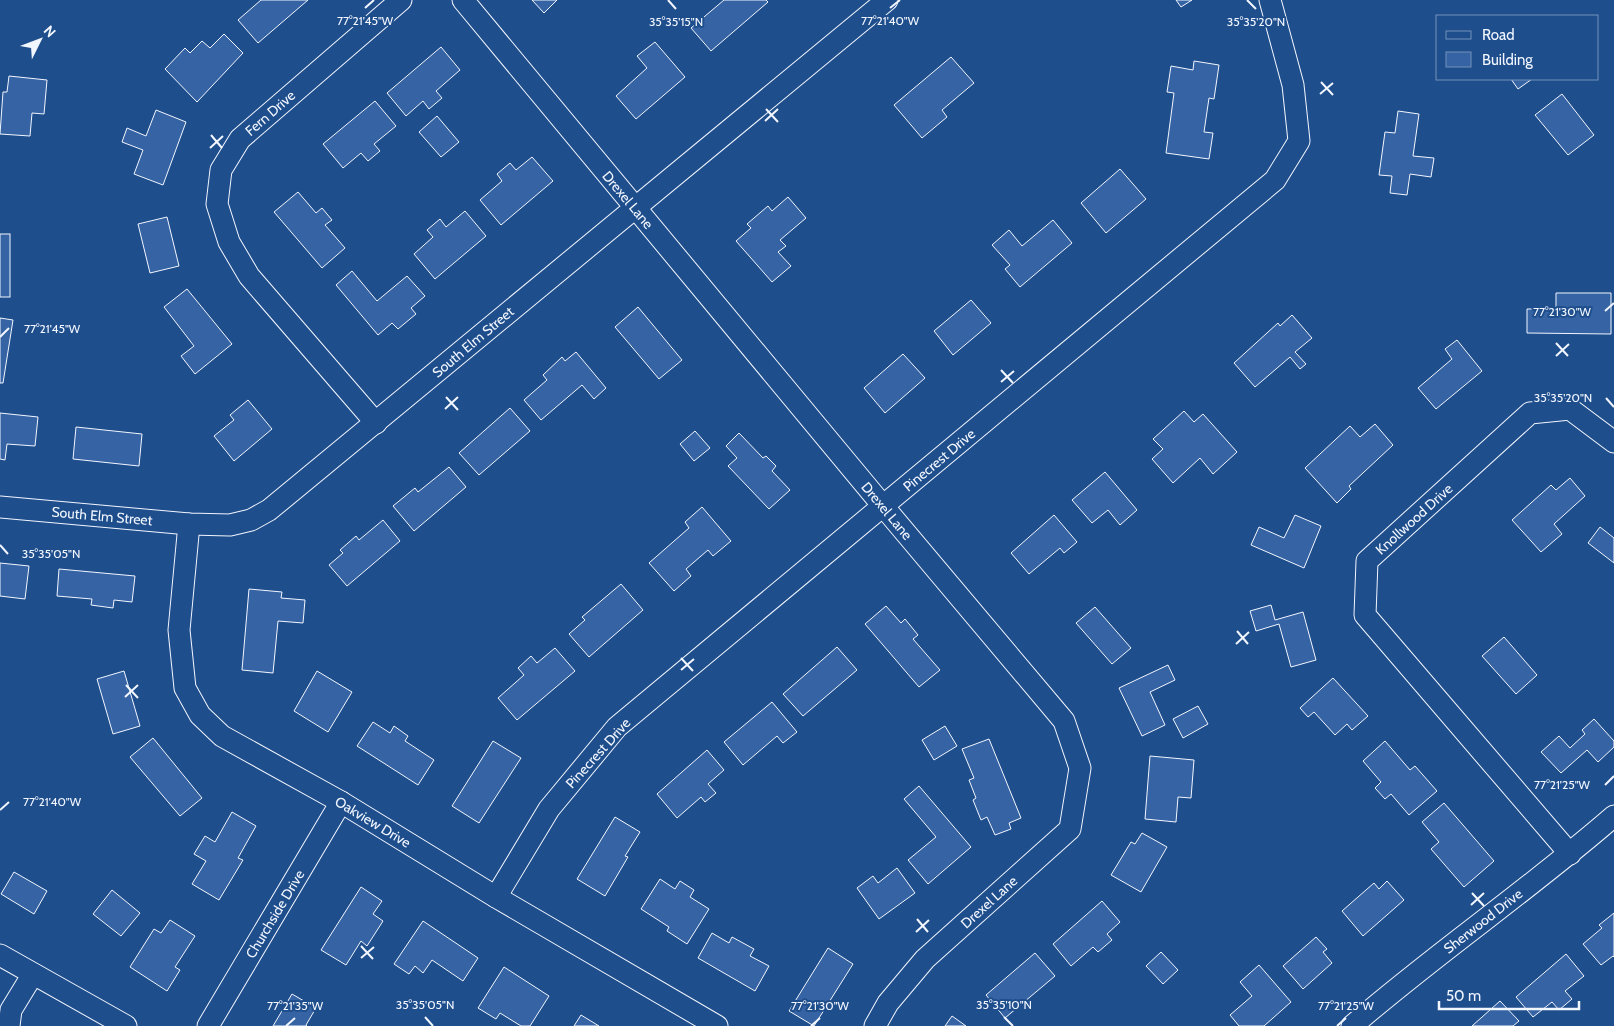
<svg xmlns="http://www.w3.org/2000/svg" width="1614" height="1026" viewBox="0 0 1614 1026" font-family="Cabin,sans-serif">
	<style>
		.building { fill: #3563a3; stroke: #f2f6ff }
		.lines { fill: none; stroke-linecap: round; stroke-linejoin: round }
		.minor-casing { stroke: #f2f6ff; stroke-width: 23 }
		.minor { stroke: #1f4e8c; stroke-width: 21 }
		.ticks { fill: none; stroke: #f2f6ff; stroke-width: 2 }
		.labels { text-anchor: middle; stroke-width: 4; stroke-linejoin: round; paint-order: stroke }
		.street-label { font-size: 14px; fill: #f2f6ff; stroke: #1f4e8c }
		.ticks-label { font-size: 12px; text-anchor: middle; fill: #f2f6ff; stroke: #1f4e8c; stroke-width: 4; stroke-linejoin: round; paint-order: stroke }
	</style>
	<rect width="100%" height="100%" fill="#1f4e8c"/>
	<g class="building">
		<path d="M261,0H308L258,43L238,20Z"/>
		<path d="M532,0H557L544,13Z"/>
		<path d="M724,0H766L768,2L711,51L691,28Z"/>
		<path d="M1176,0H1192L1181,7Z"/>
		<path d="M224,34L243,53L197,102L165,69L185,48L190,53L202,41L210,48Z"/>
		<path d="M655,42L685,77L636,119L616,96L647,68L637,56Z"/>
		<path d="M441,47L460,70L436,91L442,98L429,109L423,101L406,116L387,93Z"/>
		<path d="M951,57L974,83L942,110L947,117L922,138L894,105Z"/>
		<path d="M1194,61L1219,65L1214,99L1209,98L1204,132L1213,133L1209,159L1166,153L1174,93L1167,92L1171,66L1193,70Z"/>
		<path d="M9,76L47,80L44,114L32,113L30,136L0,134L3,92H7Z"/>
		<path d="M1511,79H1532L1518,89Z"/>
		<path d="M1562,94L1594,135L1568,155L1535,115Z"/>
		<path d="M375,101L396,126L374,144L380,151L368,161L361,153L343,168L323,144Z"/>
		<path d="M156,110L186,122L163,185L134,174L143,150L122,142L127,128L146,136Z"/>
		<path d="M1398,111L1419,114L1413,156L1434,158L1431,177L1410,174L1407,195L1390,193L1392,176L1379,175L1385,132L1395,133Z"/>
		<path d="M437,116L459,142L441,157L419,132Z"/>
		<path d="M532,157L553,181L501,225L480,200L502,181L497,174L510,163L516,170Z"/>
		<path d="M1120,169L1146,199L1106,233L1081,203Z"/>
		<path d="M298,192L316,213L322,208L332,220L325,225L345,248L322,268L274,212Z"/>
		<path d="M788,197L806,218L780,240L786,246L778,252L791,266L772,282L736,241L751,228L747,224L768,206L772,211Z"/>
		<path d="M465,211L486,236L435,279L414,254L433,237L427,230L440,219L446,227Z"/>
		<path d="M167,217L179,266L150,273L138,224Z"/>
		<path d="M1053,220L1072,243L1020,287L1005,269L1010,265L992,245L1009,230L1022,246Z"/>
		<rect x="0" y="234" width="10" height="63"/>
		<path d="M352,271L377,301L407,276L425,296L411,308L416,314L398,329L392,323L378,335L336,285Z"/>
		<path d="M187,289L232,344L195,374L181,356L194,346L164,307Z"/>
		<path d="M1556,293H1611V334L1527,333V309H1556Z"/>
		<path d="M971,300L991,323L953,355L934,331Z"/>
		<path d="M638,307L682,360L659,379L615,327Z"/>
		<path d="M1292,315L1312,338L1295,352L1306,364L1300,369L1290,357L1255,387L1234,363L1278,323L1280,326Z"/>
		<path d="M0,318L13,320L3,383H0Z"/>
		<path d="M1457,340L1482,371L1436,409L1418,388L1452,359L1445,349Z"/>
		<path d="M576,352L606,388L594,399L582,385L541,420L524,400L547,380L543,375L562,357L565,361Z"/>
		<path d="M903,354L925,378L885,413L864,388Z"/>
		<path d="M248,400L272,429L234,461L214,436L234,420L230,415Z"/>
		<path d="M510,408L530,431L479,475L459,453Z"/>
		<path d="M1184,411L1194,422L1203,414L1237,452L1213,474L1200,458L1173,483L1152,459L1163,449L1153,439Z"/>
		<path d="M0,413L38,417L35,446L7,444L5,460L0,459Z"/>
		<path d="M1375,424L1393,445L1349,486L1351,489L1337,503L1305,468L1350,426L1360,437Z"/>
		<path d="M76,427L142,434L139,466L73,459Z"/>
		<path d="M695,431L710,448L694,461L680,444Z"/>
		<path d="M739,433L763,458L766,456L776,466L772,471L790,490L769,509L728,466L737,458L726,446Z"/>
		<path d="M449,467L466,487L414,531L393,506L415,488L418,492Z"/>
		<path d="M1105,472L1137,510L1120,525L1108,510L1092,523L1072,500Z"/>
		<path d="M1570,478L1585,496L1554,524L1562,534L1541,552L1512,520L1551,485L1556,490Z"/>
		<path d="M702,507L731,541L713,556L708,550L686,569L691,576L674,591L649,563L689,528L685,522Z"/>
		<path d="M1054,515L1077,542L1064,553L1060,548L1029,574L1011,553Z"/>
		<path d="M1295,515L1321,526L1304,568L1251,545L1259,527L1284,538Z"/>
		<path d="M383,520L400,541L347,586L329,565L343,553L340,550L356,536L359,540Z"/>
		<path d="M1600,527L1614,538V563L1588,543Z"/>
		<path d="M0,563L29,566L25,599L0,596Z"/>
		<path d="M59,569L135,576L132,602L114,600L113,608L91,605L92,599L57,596Z"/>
		<path d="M621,584L643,610L589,657L569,634L585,620L582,617Z"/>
		<path d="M249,589L282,592L281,598L305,600L303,623L278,621L273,673L242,670Z"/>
		<path d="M1271,605L1275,620L1303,612L1316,660L1291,667L1279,624L1256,631L1250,611Z"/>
		<path d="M886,606L901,623L905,619L918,635L913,639L940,670L919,687L865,624Z"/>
		<path d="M1095,607L1131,648L1112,664L1076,623Z"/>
		<path d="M1504,637L1537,675L1516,694L1482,656Z"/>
		<path d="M837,647L857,670L803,716L783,694Z"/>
		<path d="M555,648L575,671L517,720L498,698L524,675L518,668L531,656L537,663Z"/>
		<path d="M1168,665L1175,680L1150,692L1165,725L1142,736L1119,688Z"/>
		<path d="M124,671L140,726L113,734L97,679Z"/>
		<path d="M317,671L352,692L328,732L294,711Z"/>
		<path d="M1333,678L1368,716L1352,730L1347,724L1335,735L1314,712L1308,717L1300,708Z"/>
		<path d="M772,702L797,732L783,743L777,736L743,765L724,742Z"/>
		<path d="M1198,706L1208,724L1183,738L1173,719Z"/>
		<path d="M1594,719L1614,741V747L1598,762L1587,750L1561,773L1541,752L1559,736L1570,748L1585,734L1582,730Z"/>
		<path d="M373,722L390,733L394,726L408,736L405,741L434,760L418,785L357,746Z"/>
		<path d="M945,726L957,746L934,760L922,740Z"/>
		<path d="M153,738L202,798L180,816L130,757Z"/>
		<path d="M989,739L1021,818L1009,823L1011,829L995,835L987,817L981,820L973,800L976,798L969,780L974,778L962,749Z"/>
		<path d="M493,741L521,758L479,823L452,806Z"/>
		<path d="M1385,741L1410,770L1415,766L1437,791L1409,815L1391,794L1385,799L1375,788L1381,782L1363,761Z"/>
		<path d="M707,750L724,770L708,784L716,793L705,802L701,797L677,818L657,794Z"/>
		<path d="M1150,756L1194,760L1191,798L1178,797L1176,822L1145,819Z"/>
		<path d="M919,786L971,847L928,884L908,860L936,837L904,799Z"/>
		<path d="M1444,803L1494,861L1464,887L1431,849L1439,842L1422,822Z"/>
		<path d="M232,812L256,826L238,858L243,860L219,900L192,884L206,861L194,854L205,836L215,842Z"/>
		<path d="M615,817L640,832L625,856L628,857L605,896L577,879Z"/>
		<path d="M1142,833L1167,847L1141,892L1111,875L1131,842L1135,844Z"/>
		<path d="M897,868L915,893L879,919L857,888L873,876L878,883Z"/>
		<path d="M14,872L47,891L34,914L1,894Z"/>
		<path d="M660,879L675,889L680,881L694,890L690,897L709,909L687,944L667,931L669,927L641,909Z"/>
		<path d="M1387,881L1404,900L1363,936L1342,911L1374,883L1379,889Z"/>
		<path d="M361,887L382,901L373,914L383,921L367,946L361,941L346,965L321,950Z"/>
		<path d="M112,890L140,913L121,936L93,914Z"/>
		<path d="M1102,901L1120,922L1107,934L1112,940L1098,952L1093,947L1071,966L1053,944Z"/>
		<path d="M1614,913V957L1613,956L1601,965L1583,944L1602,928L1599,925Z"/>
		<path d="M170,920L195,936L175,967L180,970L167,991L130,967L154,929L161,933Z"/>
		<path d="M423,921L478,958L463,981L432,960L423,973L415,966L409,974L394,964Z"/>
		<path d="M712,933L729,943L732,937L754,949L750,956L769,966L755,991L698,958Z"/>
		<path d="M1316,937L1327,949L1323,952L1332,963L1303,989L1283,966Z"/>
		<path d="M828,948L853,964L814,1026L789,1011Z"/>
		<path d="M1161,952L1178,970L1163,984L1146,966Z"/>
		<path d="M1035,953L1055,976L1005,1018L986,995Z"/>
		<path d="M1566,954L1584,976L1565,991L1572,999L1559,1010L1552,1002L1533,1017L1516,997Z"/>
		<path d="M1259,965L1291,1002L1264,1026H1239L1230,1015L1252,996L1240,982Z"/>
		<path d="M504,967L549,996L530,1026H521L500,1013L496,1019L478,1008Z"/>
		<path d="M292,994L316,1008L306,1025L307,1026H273Z"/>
		<path d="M1500,1001L1519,1021L1513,1026H1472Z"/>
		<path d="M581,1015L599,1026H574Z"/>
		<path d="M952,1016L966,1026H945Z"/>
	</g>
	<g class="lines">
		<defs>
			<g id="minor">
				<path d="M463,0L883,506L1064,721L1080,768L1070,829L925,959L888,1003L875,1026"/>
				<path d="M376,423L249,276L229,242L217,204L221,170L240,139L401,0"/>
				<path d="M0,507L189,524L230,525L251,520L269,510L887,0"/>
				<path d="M189,524L179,630L185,688L200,715L222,736L341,802L496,897L717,1026"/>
				<path d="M1570,854L1365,615L1367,561L1530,413L1570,409L1614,442"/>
				<path d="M496,897L549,809L617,727L1275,180L1299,141L1293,85L1270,0"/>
				<path d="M0,955L126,1026"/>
				<path d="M9,1026L11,1010L33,974"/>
				<path d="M208,1026L341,802"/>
				<path d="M1352,1026C1436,953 1529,890 1614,816"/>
			</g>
		</defs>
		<use href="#minor" class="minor-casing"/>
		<use href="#minor" class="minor"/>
	</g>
	<path class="ticks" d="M668,0L676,9M1247,0L1256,9M365,8L374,0M890,8L900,0M1321,82L1333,95M1320,94L1333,83M766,109L778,122M765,121L778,109M211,135L222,148M210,148L223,136M1605,311L1614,303M0,337L9,328M1556,343L1568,356M1556,356L1569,344M1001,370L1013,383M1001,382L1014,371M446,397L458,410M1606,398L1614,407M445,409L458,397M0,545L8,554M1237,631L1248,644M1236,644L1249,632M681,658L693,671M681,670L694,659M126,685L138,698M125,697L138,685M1605,785L1614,776M0,810L9,802M1472,893L1484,906M1471,905L1484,893M917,919L928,932M916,932L929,920M361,946L373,959M361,958L374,947M425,1017L433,1026M1004,1017L1013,1026M286,1026L295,1018M811,1026L820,1018M1337,1026L1346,1018"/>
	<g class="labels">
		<g class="street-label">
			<text transform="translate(270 113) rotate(-41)" y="5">Fern Drive</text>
			<text transform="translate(628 200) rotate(50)" y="5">Drexel Lane</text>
			<text transform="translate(473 342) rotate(-40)" y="5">South Elm Street</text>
			<text transform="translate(939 460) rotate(-40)" y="5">Pinecrest Drive</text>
			<text transform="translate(887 511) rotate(50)" y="5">Drexel Lane</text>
			<text transform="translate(102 516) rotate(5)" y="5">South Elm Street</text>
			<text transform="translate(1414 519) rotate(-42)" y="5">Knollwood Drive</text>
			<text transform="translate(598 753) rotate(-48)" y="5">Pinecrest Drive</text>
			<text transform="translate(373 822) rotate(31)" y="5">Oakview Drive</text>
			<text transform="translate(989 902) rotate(-42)" y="5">Drexel Lane</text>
			<text transform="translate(275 914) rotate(-59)" y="5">Churchside Drive</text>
			<text transform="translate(1483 921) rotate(-38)" y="5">Sherwood Drive</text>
		</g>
	</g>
	<g class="ticks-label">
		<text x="365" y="25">77°21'45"W</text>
		<text x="890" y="25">77°21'40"W</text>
		<text x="676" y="26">35°35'15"N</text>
		<text x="1256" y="26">35°35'20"N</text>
		<text x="1562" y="316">77°21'30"W</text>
		<text x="52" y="333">77°21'45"W</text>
		<text x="1563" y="402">35°35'20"N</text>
		<text x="51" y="558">35°35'05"N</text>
		<text x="1562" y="789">77°21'25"W</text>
		<text x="52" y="806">77°21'40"W</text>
		<text x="425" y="1009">35°35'05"N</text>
		<text x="1004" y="1009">35°35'10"N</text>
		<text x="295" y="1010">77°21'35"W</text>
		<text x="820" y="1010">77°21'30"W</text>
		<text x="1346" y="1010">77°21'25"W</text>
	</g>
	<rect x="1436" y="15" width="162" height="65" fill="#1f4e8c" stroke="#7391ba"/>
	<rect x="1446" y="31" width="25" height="8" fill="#1f4e8c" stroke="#7391ba"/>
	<text x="1482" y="40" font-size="15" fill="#f2f6ff">Road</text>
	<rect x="1446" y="52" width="25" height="15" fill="#3563a3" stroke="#7391ba"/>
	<text x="1482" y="65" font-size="15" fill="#f2f6ff">Building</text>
	<g transform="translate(40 40) rotate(48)" stroke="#1f4e8c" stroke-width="4" paint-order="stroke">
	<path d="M0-4L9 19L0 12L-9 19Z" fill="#f2f6ff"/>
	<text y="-8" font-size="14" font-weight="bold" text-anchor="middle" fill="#f2f6ff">N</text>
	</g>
	<path d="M1439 1001v8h140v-8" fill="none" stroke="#f2f6ff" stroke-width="2.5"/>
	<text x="1446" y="1001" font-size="15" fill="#f2f6ff" stroke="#1f4e8c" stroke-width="4" paint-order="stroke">50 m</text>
</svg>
